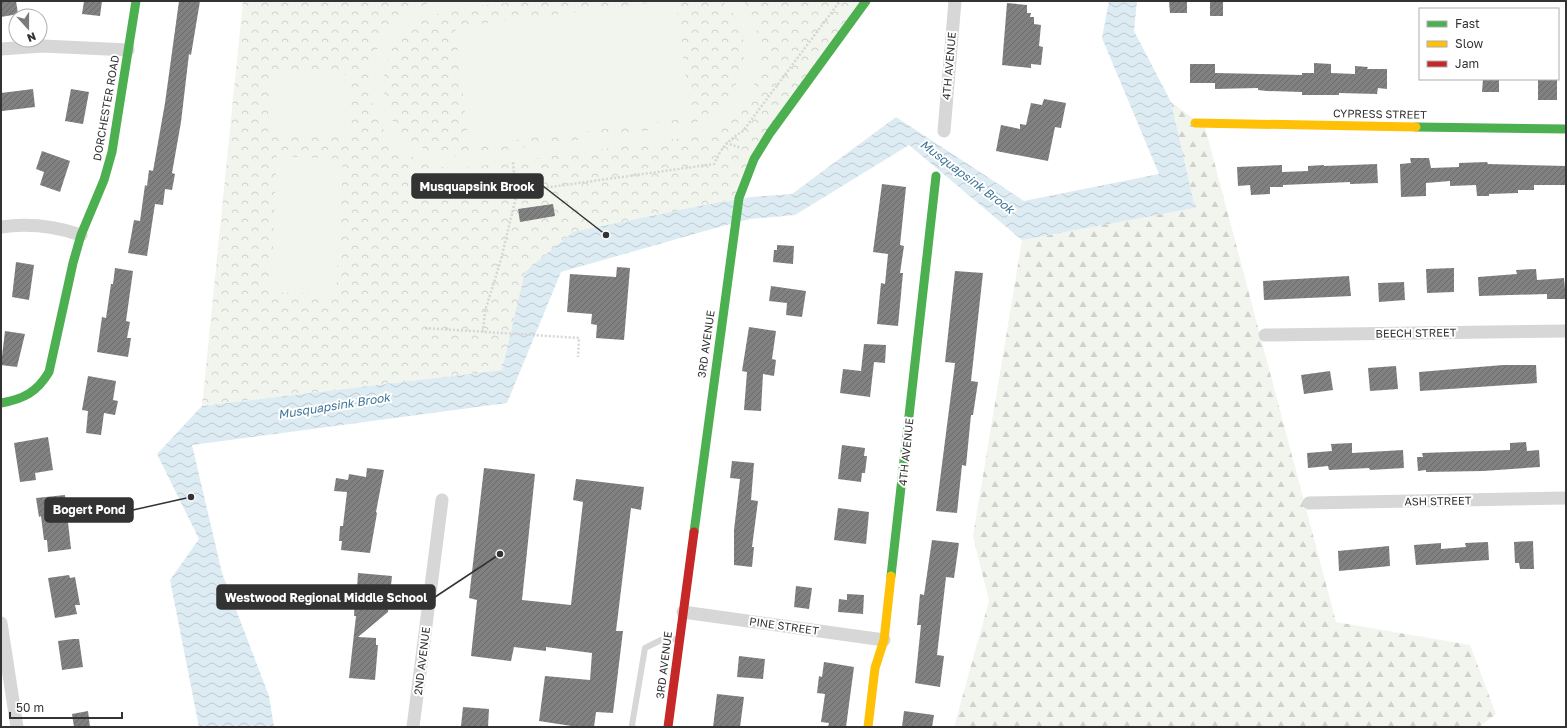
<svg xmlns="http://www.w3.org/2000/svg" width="1567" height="728" viewBox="0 0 1567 728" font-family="'Golos Text',sans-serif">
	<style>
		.forest { fill: url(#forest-firs) }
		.park { fill: url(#park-crowns) }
		.pitch { fill: #f1f5ed }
		.water { fill: url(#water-waves) }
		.building { fill: url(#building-hatch) }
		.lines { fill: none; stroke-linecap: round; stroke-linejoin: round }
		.path { stroke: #d6d6d6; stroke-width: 2.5; stroke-dasharray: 2 2; stroke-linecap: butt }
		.lane { stroke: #d7d7d7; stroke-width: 6 }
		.street { stroke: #d7d7d7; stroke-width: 13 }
		.fast { stroke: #4caf50; stroke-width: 9 }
		.slow { stroke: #ffc107; stroke-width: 9 }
		.jam { stroke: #c62828; stroke-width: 9 }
		.labels { text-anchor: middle; stroke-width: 4; stroke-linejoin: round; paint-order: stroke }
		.street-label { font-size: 11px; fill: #333; stroke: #fff }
		.water-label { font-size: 12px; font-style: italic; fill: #3f7597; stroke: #fff }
		.leader { fill: none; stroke: #333; stroke-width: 1.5 }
		.callout-dot { fill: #333; stroke: #fff; stroke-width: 1.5 }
		.callout { fill: #333; stroke: #333; stroke-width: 1.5 }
		.callout-label { font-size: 12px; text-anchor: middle; font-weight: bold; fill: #fff }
	</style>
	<defs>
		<pattern id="forest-firs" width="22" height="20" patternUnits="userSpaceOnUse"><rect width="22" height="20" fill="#f1f5ed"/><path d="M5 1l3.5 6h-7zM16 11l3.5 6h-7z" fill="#cfd2cc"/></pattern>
		<pattern id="park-crowns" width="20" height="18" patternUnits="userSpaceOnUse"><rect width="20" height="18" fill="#f1f5ed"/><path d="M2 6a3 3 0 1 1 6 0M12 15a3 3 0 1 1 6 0" fill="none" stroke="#cfd2cc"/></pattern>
		<pattern id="water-waves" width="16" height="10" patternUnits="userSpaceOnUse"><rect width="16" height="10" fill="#ddebf3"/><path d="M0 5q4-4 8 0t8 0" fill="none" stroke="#becad1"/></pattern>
		<pattern id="building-hatch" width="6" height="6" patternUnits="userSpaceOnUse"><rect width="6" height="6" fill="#818181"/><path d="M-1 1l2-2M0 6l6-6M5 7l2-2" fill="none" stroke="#6a6a6a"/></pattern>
	</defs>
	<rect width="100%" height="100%" fill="#fff"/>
	<path class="forest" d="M1171,102L1205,127L1336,622L1470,645L1496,714L1479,727H954L989,601L973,536L1022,240L1195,208Z"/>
	<path class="park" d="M243,1H866L770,133L739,198L703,206L526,272L502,370L202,406Z"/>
	<g class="pitch">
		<path d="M433,1H526C494,5 442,6 414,24C381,46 374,98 398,129C412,147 438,157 460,156L687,125C741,113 765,38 722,1H744C776,54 759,109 703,135L473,167C453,169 434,168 416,159C374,139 357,81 381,42C392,23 414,9 433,1Z"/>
		<path d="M665,1H676L691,118L469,146L455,27Z"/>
		<path d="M269,74L351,75L349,136L268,134Z"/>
		<path d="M277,156L343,159L336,295L271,292Z"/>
	</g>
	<path class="water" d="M1109,1H1137L1134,31L1171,102L1195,208L1022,240L909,145L795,215L750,219L719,227L561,272L507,403L192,445L222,573L269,696L274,727H199L170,580L199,539L157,454L202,406L502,370L525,272L573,232L720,202L752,197L792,194L896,117L1024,201L1159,174L1102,38Z"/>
	<g class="building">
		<path d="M1,1H16L18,14L1,17Z"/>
		<path d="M84,1H102L100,16L82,14Z"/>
		<path d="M179,1H200L191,55L189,54L181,122L172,173L175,174L172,190L165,189L163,205L155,204L147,256L128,253L134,220L140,221L145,185L147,186L149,170L153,171L165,103Z"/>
		<path d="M1169,1H1187V13H1170Z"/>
		<rect x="1210" y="1" width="13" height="15"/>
		<path d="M1007,3L1027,5V13H1031L1030,17H1034V24L1041,25L1039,46L1043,47L1041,65L1031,64V68L1002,65Z"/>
		<path d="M1314,63L1331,64V73L1355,74V66L1368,67L1367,69H1387V89L1378,88L1377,94L1339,93V95H1302V92L1267,91L1258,90V88L1215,89V83H1190V64H1215V73L1302,75V73H1314Z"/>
		<path d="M1483,79H1499V92H1482Z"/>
		<rect x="1538" y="79" width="19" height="21"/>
		<path d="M33,89L35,107L2,111L1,93Z"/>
		<path d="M71,89L89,92L83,124L65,121Z"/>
		<path d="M1044,99L1066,103L1061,128L1055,127L1048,161L996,151L1001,125L1020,129V124L1026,125L1031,103L1042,105Z"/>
		<path d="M42,151L70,161L60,192L40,185L44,172L36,169Z"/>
		<path d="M1410,158H1429L1431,168L1459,167V163L1487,162L1488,164L1566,166V185H1534V190H1518V193L1489,194V196H1477L1476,185L1450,186V181L1426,183V196L1401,197L1400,164L1411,163Z"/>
		<path d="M1377,164L1378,183L1350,184V182L1283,185V187H1270V194L1251,195L1250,185L1238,186L1237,167L1282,165V172L1308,171V166L1324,165V166Z"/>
		<path d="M882,184L906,187L900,245L904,246L900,273H903L898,326L877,324L881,283L885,284L888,254L873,252Z"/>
		<path d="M553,204L555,216L520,222L518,209Z"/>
		<path d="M777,245L794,246L793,264L773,262L774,250H777Z"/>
		<path d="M16,262L34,265L29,300L12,297Z"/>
		<path d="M617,267L630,268L624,340L596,338L597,325L591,324L592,314L567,312L570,274L616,277Z"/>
		<path d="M115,268L133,271L126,321L130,322L127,338H131L128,357L97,352L102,317L106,318L111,284H113Z"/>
		<path d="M1454,268V292L1427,293L1426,269Z"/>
		<path d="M1536,269L1537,280L1564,278L1566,299H1547V294L1479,296L1478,277L1517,274L1516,270Z"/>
		<path d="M955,271L983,273L971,381L978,382L973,415H971L966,466L962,465L957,513L936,511L955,363L945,362Z"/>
		<path d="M1349,276L1351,296L1264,300L1263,281Z"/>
		<path d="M1404,282L1405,300L1379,302L1378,283Z"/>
		<path d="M771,286L806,291L802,317L786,315L787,303L769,301Z"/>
		<path d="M749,327L776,331L772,359L776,360L774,376L763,374L761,411L744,410L747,372L742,371Z"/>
		<path d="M5,331L25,334L17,367L1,365Z"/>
		<path d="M864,344L886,345L885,363L874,362L870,397L840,393L843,369L861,371Z"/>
		<path d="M1503,365H1536L1537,383L1420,391L1419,372Z"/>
		<path d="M1396,366L1398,389L1370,391L1368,368Z"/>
		<path d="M1330,371L1333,390L1304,394L1301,375Z"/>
		<path d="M88,376L116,381L113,400L118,401L115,415L104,413L101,435L86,433L88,411L82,410Z"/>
		<path d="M48,437L53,470L35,473L36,480L20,482L14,443Z"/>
		<path d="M1526,442L1527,451L1539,450L1540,467L1483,471L1426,472V470L1418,471L1417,457H1423L1422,453L1510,450V443Z"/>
		<path d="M1352,443V453L1403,450L1404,468L1370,470L1369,468L1329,470L1328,466L1308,468L1307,453L1332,451L1331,444Z"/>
		<path d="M842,445L865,448L864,456H867L865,473H862L861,482L838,479Z"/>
		<path d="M732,461L754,463L751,500L758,501L752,547H754L752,567L734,565V530L740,479L730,478Z"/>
		<path d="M367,468L384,470L376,512L377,513L370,553L341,550L342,541H339L340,526H343L347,492L334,491L336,478L348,480L349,474L366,477Z"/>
		<path d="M484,468L535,474L522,600L571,605L583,502L573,500L576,479L644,487L641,510L631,508L616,631H623L613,713L596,712L594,727H578L539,721L545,676L590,680L592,653L546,647V651L514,647L511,661L471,656L477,600L469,598Z"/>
		<path d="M65,495L71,549L48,552L47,540H44L41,516L39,517L36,498Z"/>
		<path d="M838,508L869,512L866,544L834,540Z"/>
		<path d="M932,540L959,543L954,578L946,577L937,655L944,656L940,687L915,683L921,625H917L920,594L924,595Z"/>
		<path d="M1533,541L1534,569H1520L1519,563H1515L1514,542Z"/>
		<path d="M1488,542L1489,560L1416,565L1414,545L1441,543V549L1466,547L1465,543Z"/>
		<path d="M1389,546L1390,566L1339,571L1338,551Z"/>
		<path d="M358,573L392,576L388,612L358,637L376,638V645H378L375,680L349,678L356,616H354L355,597L353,591L357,588Z"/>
		<path d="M69,575L70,578L75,577L80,605H75L77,614L55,618L48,578Z"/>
		<path d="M796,586L812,588L809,609L794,607Z"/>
		<path d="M847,594L864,595L863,614L838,612L839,599L847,600Z"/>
		<path d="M73,639H79L83,667L62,670L58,641Z"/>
		<path d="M739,656L765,659L763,679L737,677Z"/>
		<path d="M824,662L854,667L846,727H828L829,723L821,722L825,694L817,693L819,676L822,677Z"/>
		<path d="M717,694L744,697L740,727H713Z"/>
		<path d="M463,707L489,709L488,727L461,726Z"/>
		<path d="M88,711L90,727H74L72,714Z"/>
		<path d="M904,711L934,715L932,727H902Z"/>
	</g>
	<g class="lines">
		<g class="path">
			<path d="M726,143L741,148"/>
			<path d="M515,192L714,164C722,147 727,141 743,131L840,1"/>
			<path d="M425,328L579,338L578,357"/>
			<path d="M483,332L485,311L500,263L516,197L513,162"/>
		</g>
		<path class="lane" d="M633,727L632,725L645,648L661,640L678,639"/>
		<g class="street">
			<path d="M1,49L43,46L128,50"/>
			<path d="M944,131L955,1"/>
			<path d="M1,227C29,223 54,226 81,235"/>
			<path d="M1265,335L1566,331"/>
			<path d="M1309,503L1566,498"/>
			<path d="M683,612L884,640"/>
			<path d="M1,623L17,727"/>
			<path d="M413,727L442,500"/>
		</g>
		<g class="fast">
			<path d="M1416,127L1566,129"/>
			<path d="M1,403C24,399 37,392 49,372L73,263L81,235L104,180L112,152L136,1"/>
			<path d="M694,532L739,198L754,159L770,133L866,1"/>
			<path d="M891,576L936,176"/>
		</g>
		<g class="slow">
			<path d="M1195,123L1416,127"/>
			<path d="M868,727L875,668L884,640L891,576"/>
		</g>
		<path class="jam" d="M668,727L694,532"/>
	</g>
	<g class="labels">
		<g class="street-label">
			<text transform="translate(949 66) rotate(-85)" y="4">4TH AVENUE</text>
			<text transform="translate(106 108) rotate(-80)" y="4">DORCHESTER ROAD</text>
			<text transform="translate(1380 114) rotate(1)" y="4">CYPRESS STREET</text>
			<text transform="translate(1416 333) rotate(-1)" y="4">BEECH STREET</text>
			<text transform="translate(706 344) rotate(-82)" y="4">3RD AVENUE</text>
			<text transform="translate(906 452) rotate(-84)" y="4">4TH AVENUE</text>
			<text transform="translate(1438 501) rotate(-1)" y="4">ASH STREET</text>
			<text transform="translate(784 626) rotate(8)" y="4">PINE STREET</text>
			<text transform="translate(422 661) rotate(-83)" y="4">2ND AVENUE</text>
			<text transform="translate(664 665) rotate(-83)" y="4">3RD AVENUE</text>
		</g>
		<g class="water-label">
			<text transform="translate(967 177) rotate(37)" y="4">Musquapsink Brook</text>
			<text transform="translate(334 406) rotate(-9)" y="4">Musquapsink Brook</text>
		</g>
	</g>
	<path class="leader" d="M606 235L543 186M191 497L133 510M500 554L435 597"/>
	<g class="callout-dot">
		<circle cx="606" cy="235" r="4"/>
		<circle cx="191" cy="497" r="4"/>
		<circle cx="500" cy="554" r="4"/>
	</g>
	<g class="callout">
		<rect x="412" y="174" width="131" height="24" rx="4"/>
		<rect x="45" y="498" width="88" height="24" rx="4"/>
		<rect x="217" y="585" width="218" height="24" rx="4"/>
	</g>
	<g class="callout-label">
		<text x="477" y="191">Musquapsink Brook</text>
		<text x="89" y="514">Bogert Pond</text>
		<text x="326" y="602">Westwood Regional Middle School</text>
	</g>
	<rect width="1567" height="728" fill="none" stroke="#333333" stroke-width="4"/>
	<rect x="1419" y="8" width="140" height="72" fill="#ffffff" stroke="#adadad"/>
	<rect x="1427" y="21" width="20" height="6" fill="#4caf50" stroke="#adadad"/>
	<text x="1455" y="28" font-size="12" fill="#333333">Fast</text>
	<rect x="1427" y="41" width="20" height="6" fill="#ffc107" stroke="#adadad"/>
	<text x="1455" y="48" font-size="12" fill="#333333">Slow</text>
	<rect x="1427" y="61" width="20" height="6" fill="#c62828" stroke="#adadad"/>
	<text x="1455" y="68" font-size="12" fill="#333333">Jam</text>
	<g transform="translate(28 28) rotate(159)"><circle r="19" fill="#ffffff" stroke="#adadad"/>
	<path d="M0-3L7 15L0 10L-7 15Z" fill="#7a7a7a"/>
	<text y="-6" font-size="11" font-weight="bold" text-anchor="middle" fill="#333333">N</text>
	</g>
	<path d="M10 712v6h112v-6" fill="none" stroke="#333333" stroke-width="2"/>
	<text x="16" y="712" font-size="12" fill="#333333" stroke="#ffffff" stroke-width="3" paint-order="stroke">50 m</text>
</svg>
